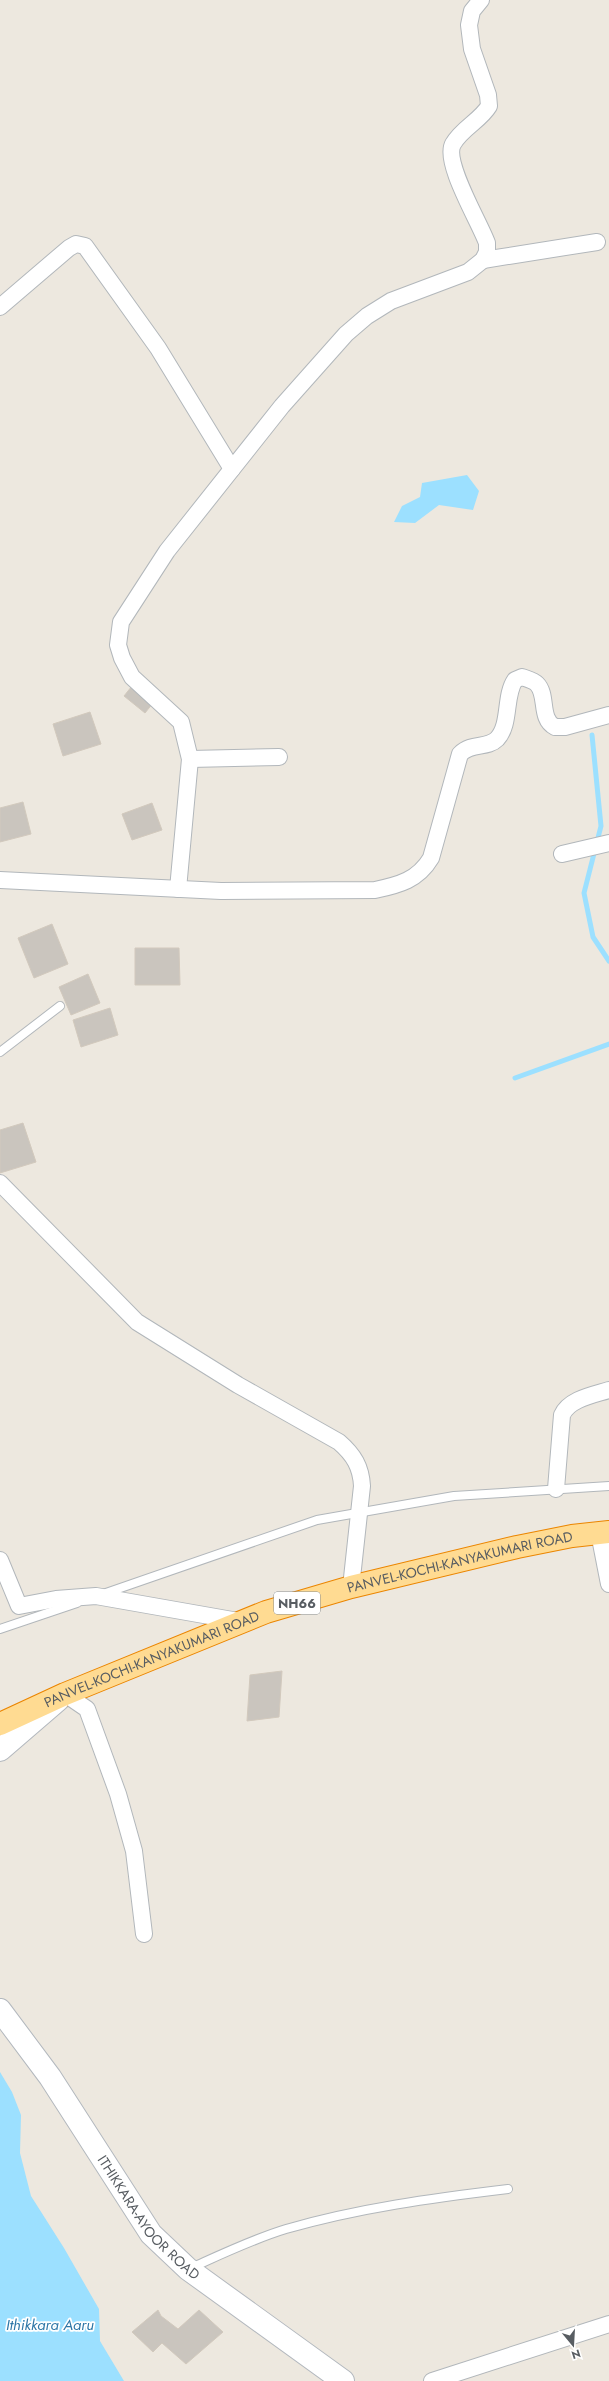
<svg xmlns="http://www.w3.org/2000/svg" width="609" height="2381" viewBox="0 0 609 2381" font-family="Jost,sans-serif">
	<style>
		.water { fill: #9ce0ff }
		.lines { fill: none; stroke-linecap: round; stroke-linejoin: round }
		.stream { stroke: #9ce0ff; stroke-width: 5 }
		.building { fill: #cac5be; stroke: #d2c9bd }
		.service-casing { stroke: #b2b7bb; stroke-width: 10 }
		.minor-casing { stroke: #b2b7bb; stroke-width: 18 }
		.secondary-casing { stroke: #b3b8be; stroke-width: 24 }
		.trunk-casing { stroke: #eb8500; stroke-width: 24 }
		.service { stroke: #fff; stroke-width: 8 }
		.minor { stroke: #fff; stroke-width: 16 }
		.secondary { stroke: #fff; stroke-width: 22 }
		.trunk { stroke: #ffdb92; stroke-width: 22 }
		.labels { text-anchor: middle; stroke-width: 3.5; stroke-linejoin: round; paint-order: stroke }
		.shield { fill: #fff; stroke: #8a8e91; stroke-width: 1 }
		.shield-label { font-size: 13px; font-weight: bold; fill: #585d62 }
		.street-label { font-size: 14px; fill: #585d62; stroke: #fff }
		.water-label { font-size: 15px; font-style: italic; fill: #2e77a7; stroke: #fff }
	</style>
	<rect width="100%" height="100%" fill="#ede8df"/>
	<g class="water">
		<path d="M467,475L479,491L473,510L439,505L415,523L394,522L402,506L420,497L422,483Z"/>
		<path d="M0,2072L12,2092L21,2115L20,2153L31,2196L64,2248L99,2309L100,2341L124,2381H0Z"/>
	</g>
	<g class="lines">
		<g class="stream">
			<path d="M592,735L601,826L584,893L593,937L609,961"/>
			<path d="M515,1078L609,1044"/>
		</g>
	</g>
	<g class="building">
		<path d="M136,681L157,698L145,713L124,696Z"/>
		<path d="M90,712L101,744L63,756L53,724Z"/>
		<path d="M23,802L31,834L0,842V808Z"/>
		<path d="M152,803L162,830L132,840L122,814Z"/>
		<path d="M52,924L68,964L34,978L18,938Z"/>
		<path d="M135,948H179L180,985H135Z"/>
		<path d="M88,974L100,1003L71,1015L59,987Z"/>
		<path d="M110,1008L118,1035L81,1047L73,1020Z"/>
		<path d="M23,1123L36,1162L0,1173V1130Z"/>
		<path d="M282,1671L279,1717L247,1721L250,1675Z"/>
		<path d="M158,2310L161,2316L178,2329L199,2310L223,2332L186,2364L162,2343L153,2352L132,2332Z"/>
	</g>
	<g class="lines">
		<defs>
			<g id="service">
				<path d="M0,1052L60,1006"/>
				<path d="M103,1594L317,1520L454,1496L609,1486"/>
				<path d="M0,1629L77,1603"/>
				<path d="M191,2268C222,2254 253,2239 286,2229C359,2208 433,2198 508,2189"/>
			</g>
			<g id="minor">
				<path d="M483,260L597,242"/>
				<path d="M0,307L69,248L76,244L85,246L158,348L232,469"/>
				<path d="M190,759L279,757"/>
				<path d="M562,854L609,843"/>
				<path d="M0,880L221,891L375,890C399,885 418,880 431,858L460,754C472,742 487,749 497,739C511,724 504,696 515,680L522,677C527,679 533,680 537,684C548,695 539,719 555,727H565L609,715"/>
				<path d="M178,889L190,759L181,722L132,677L122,658L118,645L121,622L167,551L282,406L346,334L367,316L391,301L468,272L483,260L487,252V243C480,223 443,162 453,144C462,128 480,121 489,106L488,95L472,49L469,25L472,11L481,0"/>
				<path d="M0,1183L137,1322L238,1385L339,1442C354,1455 361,1467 362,1486L351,1587"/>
				<path d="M556,1489L562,1415C569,1399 593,1395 609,1390"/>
				<path d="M599,1533L609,1584"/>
				<path d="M0,1560L19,1606L56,1599L96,1596L238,1621"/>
				<path d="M65,1694L87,1709L118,1794L134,1851L144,1934"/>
				<path d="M432,2381L609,2324"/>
			</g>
			<g id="secondary">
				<path d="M0,1750L58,1700"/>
				<path id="s1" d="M0,2010L50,2077L151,2234L188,2269L343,2381"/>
			</g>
			<g id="trunk">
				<path id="s2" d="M0,1724L65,1694L266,1612L351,1587L517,1547L572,1536L609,1532"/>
			</g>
		</defs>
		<use href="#service" class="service-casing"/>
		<use href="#minor" class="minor-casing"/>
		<use href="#secondary" class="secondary-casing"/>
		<use href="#trunk" class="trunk-casing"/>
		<use href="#service" class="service"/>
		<use href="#minor" class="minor"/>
		<use href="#secondary" class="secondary"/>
		<use href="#trunk" class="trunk"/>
	</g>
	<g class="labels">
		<rect class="shield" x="274" y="1592" width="46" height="22" rx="3"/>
		<g class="shield-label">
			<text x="297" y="1608">NH66</text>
		</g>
		<g class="street-label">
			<text dy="5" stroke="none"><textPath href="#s2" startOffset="489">PANVEL-KOCHI-KANYAKUMARI ROAD</textPath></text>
			<text dy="5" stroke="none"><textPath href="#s2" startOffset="165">PANVEL-KOCHI-KANYAKUMARI ROAD</textPath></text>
			<text dy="5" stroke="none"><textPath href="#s1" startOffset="256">ITHIKKARA-AYOOR ROAD</textPath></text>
		</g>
		<g class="water-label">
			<text x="50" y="2330">Ithikkara Aaru</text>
		</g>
	</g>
	<g transform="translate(573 2345) rotate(162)" stroke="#ffffff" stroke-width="3" paint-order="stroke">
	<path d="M0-3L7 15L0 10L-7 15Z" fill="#585d62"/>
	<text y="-6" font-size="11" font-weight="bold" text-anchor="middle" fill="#585d62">N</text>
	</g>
</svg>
